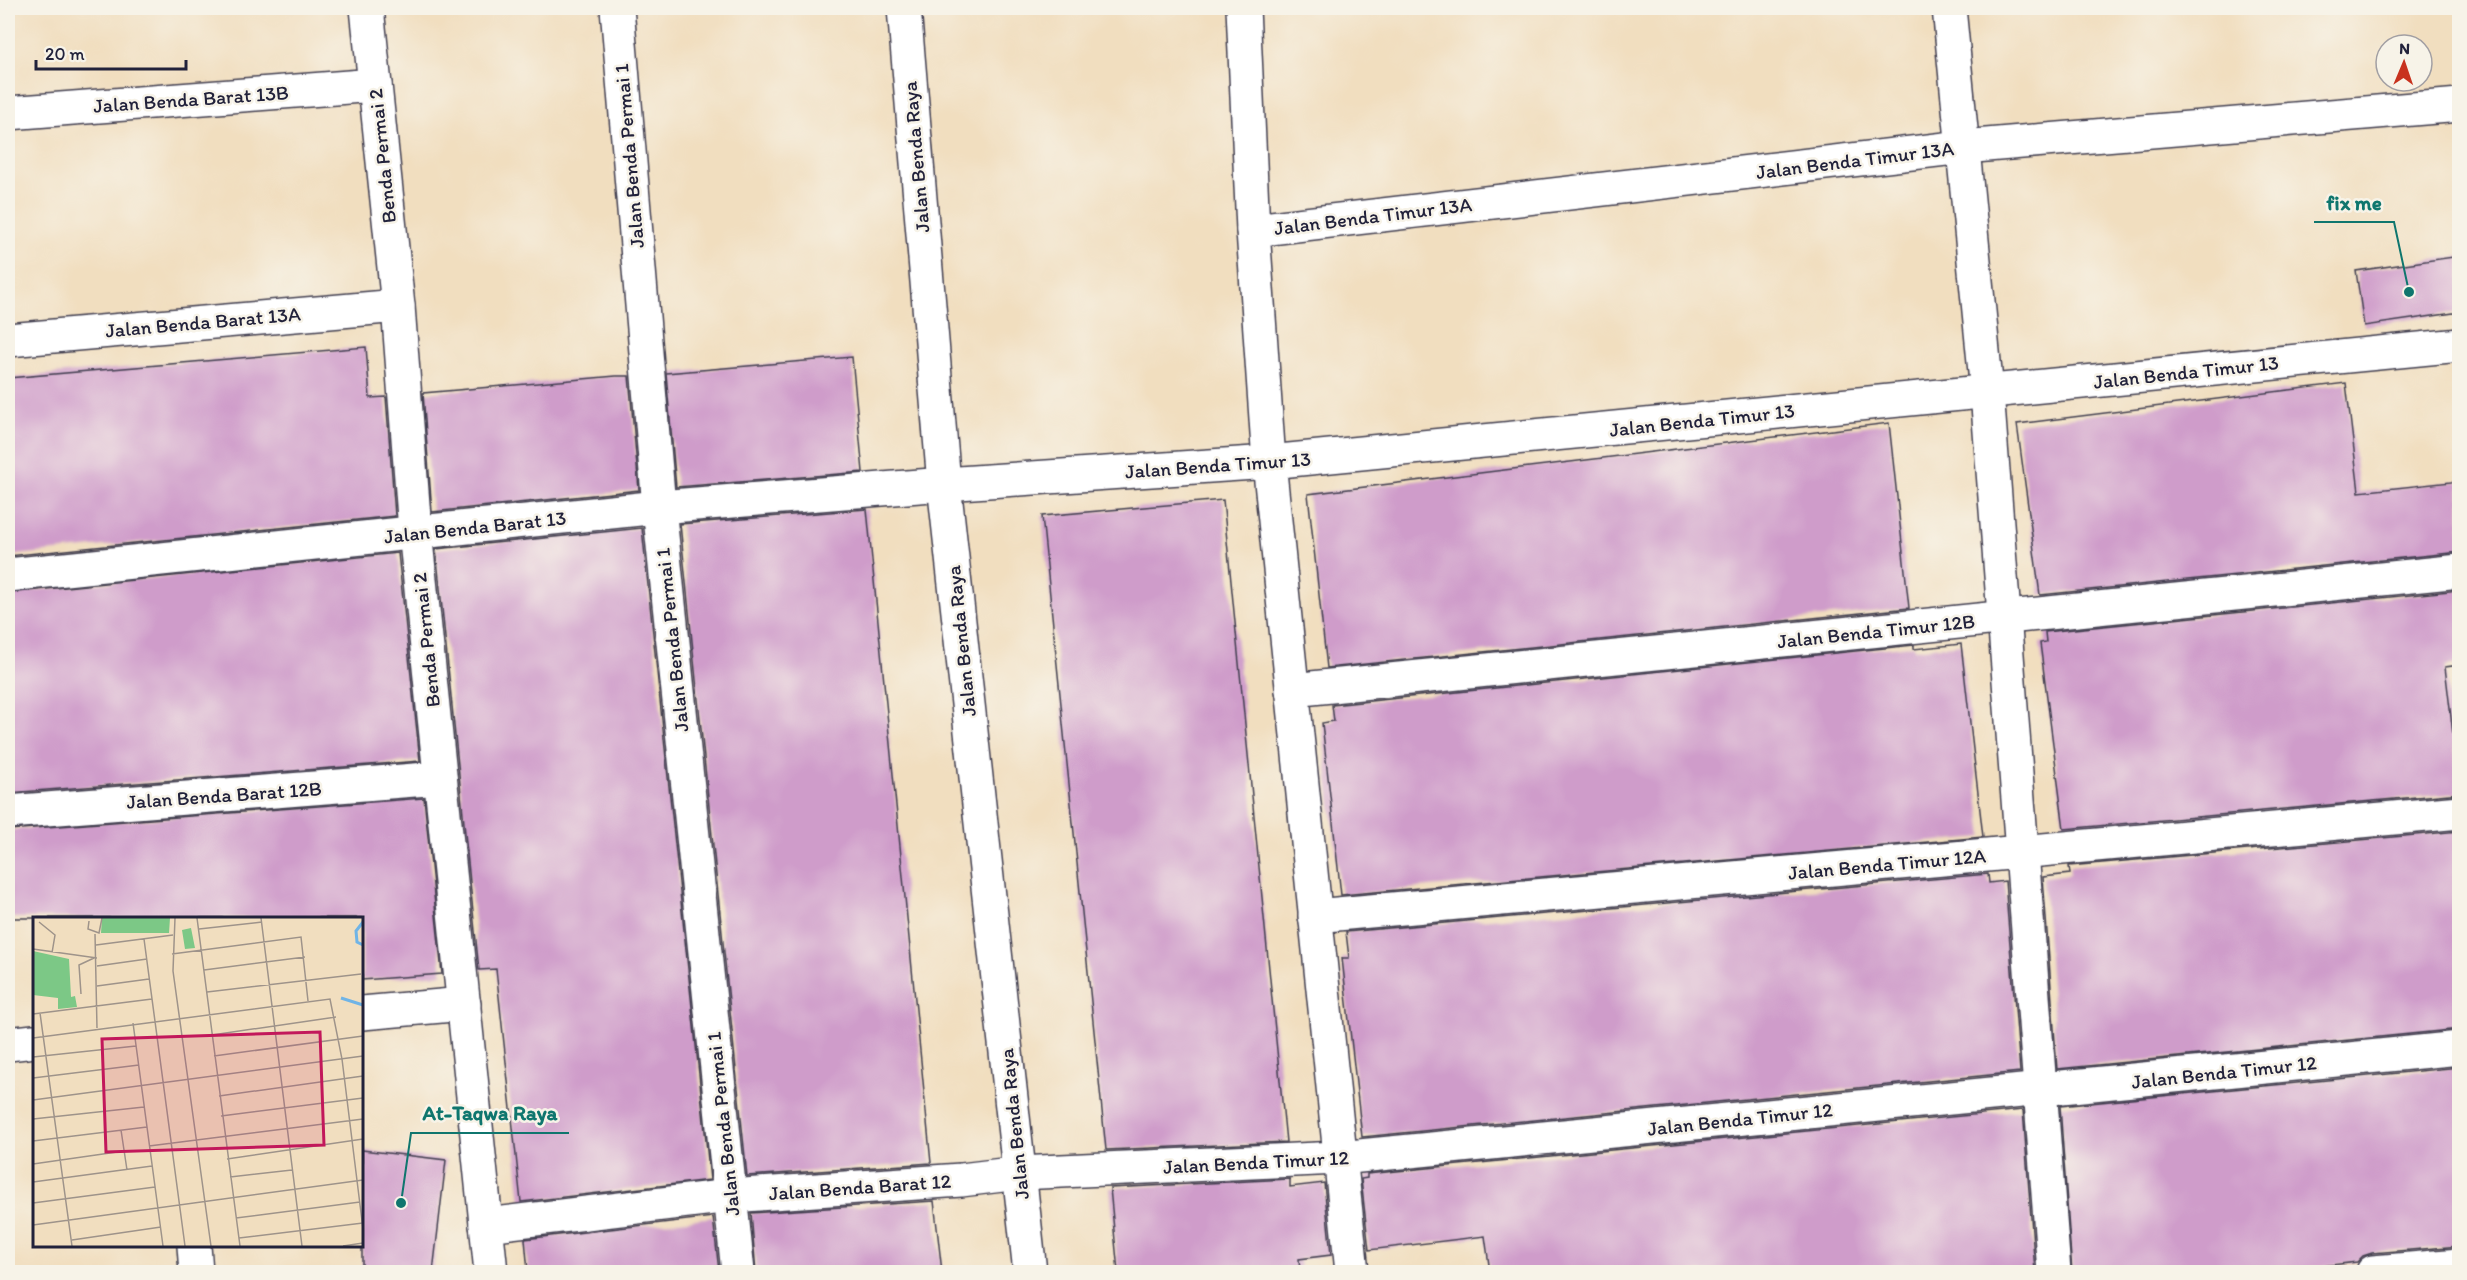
<svg xmlns="http://www.w3.org/2000/svg" width="2467" height="1280" viewBox="0 0 2467 1280" font-family="Itim,sans-serif">
	<style>
		.building { fill: #cf9cca }
		.lines { fill: none; stroke-linecap: round; stroke-linejoin: round }
		.minor-casing { stroke: #413e4f; stroke-width: 36 }
		.tertiary-casing { stroke: #413e4f; stroke-width: 36 }
		.minor { stroke: #fff; stroke-width: 33 }
		.tertiary { stroke: #fff; stroke-width: 33 }
		.labels { text-anchor: middle; stroke-width: 5; stroke-linejoin: round; paint-order: stroke }
		.street-label { font-size: 20px; fill: #22223b; stroke: #f7f3e8 }
		.inset-river { fill: none; stroke: #70b4e6; stroke-width: 3 }
		.inset-road { fill: none; stroke: #9e938a; stroke-width: 1.5 }
		.view { fill: #c2185b; fill-opacity: 0.15; stroke: #c2185b; stroke-width: 3 }
		.inset-edge { fill: none; stroke: #22223b; stroke-width: 3 }
		.leader { fill: none; stroke: #0f766e; stroke-width: 2 }
		.callout-dot { fill: #0f766e; stroke: #f7f3e8; stroke-width: 2 }
		.callout-label { font-size: 21px; text-anchor: middle; font-weight: bold; fill: #0f766e; stroke: #f7f3e8; stroke-width: 5; stroke-linejoin: round; paint-order: stroke }
	</style>
	<rect width="100%" height="100%" fill="#f7f3e8"/>
	<filter id="ink" filterUnits="userSpaceOnUse"><feTurbulence type="fractalNoise" baseFrequency=".0167" numOctaves="2"/><feDisplacementMap in="SourceGraphic" scale="12" xChannelSelector="R" yChannelSelector="G"/><feConvolveMatrix kernelMatrix="1 2 1 2 8 2 1 2 1" color-interpolation-filters="sRGB"/></filter>
	<filter id="wash" filterUnits="userSpaceOnUse"><feTurbulence type="fractalNoise" baseFrequency=".008" numOctaves="4" result="noise"/><feDisplacementMap in="SourceGraphic" scale="24" xChannelSelector="R" yChannelSelector="G"/><feGaussianBlur stdDeviation="1.35" result="paint"/><feColorMatrix in="noise" values="0 0 0 0 0 0 0 0 0 0 0 0 0 0 0 0 0 1.4 0 .05"/><feComposite in="paint" operator="in"/></filter>
	<g filter="url(#wash)">
		<rect width="100%" height="100%" fill="#f1debf"/>
		<g id="blocks">
			<g class="building">
				<path d="M2460,256V312L2364,326L2356,271Z"/>
				<path d="M366,347L370,398L386,397L395,516L8,556V378Z"/>
				<path d="M852,357L863,472L676,487L666,373Z"/>
				<path d="M616,376H629L639,490L432,512L423,393Z"/>
				<path d="M2346,383L2359,492L2460,481V552L2040,595L2017,424Z"/>
				<path d="M1889,423L1909,608L1327,668L1308,494Z"/>
				<path d="M1223,500L1286,1142L1106,1150L1042,516Z"/>
				<path d="M867,509L931,1163L747,1176L680,524Z"/>
				<path d="M642,528L710,1180L521,1202L496,969L479,970L436,549Z"/>
				<path d="M398,553L420,761L8,793V593Z"/>
				<path d="M2460,590V665L2445,667L2460,793L2064,829L2040,643L2046,642L2045,632Z"/>
				<path d="M1961,644L1983,837L1341,895L1322,723L1334,721L1332,705L1914,645V649Z"/>
				<path d="M424,798L442,974L362,980V918H8V830Z"/>
				<path d="M2460,831V1029L2057,1069L2043,877L2070,874L2069,866Z"/>
				<path d="M1988,874L1989,883L2005,881L2020,1072L1362,1137L1342,958H1349L1346,932Z"/>
				<path d="M2460,1067V1246L2372,1253L2363,1256L2357,1262L2271,1272H2072L2060,1106Z"/>
				<path d="M2023,1110L2035,1272H1490L1485,1236L1369,1250L1361,1179L1367,1178V1174Z"/>
				<path d="M362,1150L446,1160L433,1272H362Z"/>
				<path d="M1290,1179V1187L1324,1183L1331,1255L1299,1259L1300,1272H1118L1110,1188Z"/>
				<path d="M934,1201L942,1272H756L751,1213Z"/>
				<path d="M713,1217L719,1272H528L525,1239Z"/>
			</g>
		</g>
	</g>
	<g filter="url(#ink)">
		<use href="#blocks" fill-opacity="0" stroke="#413e4f" stroke-width="1.5"/>
		<g class="lines">
			<defs>
				<g id="minor">
					<path d="M367,8L398,306L415,531L491,1272"/>
					<path d="M617,8L659,507L738,1272"/>
					<path d="M1243,8L1253,230L1269,462L1352,1272"/>
					<path d="M1949,8L1987,392L2054,1272"/>
					<path d="M8,113L375,85"/>
					<path d="M1253,230L1963,147L2460,105"/>
					<path d="M8,340L398,306"/>
					<path d="M8,575L659,507L944,484L1269,462L2460,345"/>
					<path d="M1292,690L2460,571"/>
					<path d="M8,812L440,778"/>
					<path d="M1315,916L2460,812"/>
					<path d="M362,1013L464,1004"/>
					<path d="M8,1044L34,1041"/>
					<path d="M486,1225L730,1196L961,1180L1019,1173L1339,1158L2460,1048"/>
					<path d="M194,1246L196,1272"/>
					<path d="M2373,1272L2460,1265"/>
				</g>
				<path id="tertiary" d="M904,8L944,484L1030,1272"/>
			</defs>
			<use href="#minor" class="minor-casing"/>
			<use href="#tertiary" class="tertiary-casing"/>
			<use href="#minor" class="minor"/>
			<use href="#tertiary" class="tertiary"/>
		</g>
	</g>
	<g class="labels">
		<g class="street-label">
			<text transform="translate(191 99) rotate(-4)" y="7">Jalan Benda Barat 13B</text>
			<text transform="translate(382 156) rotate(-96)" y="7">Benda Permai 2</text>
			<text transform="translate(629 156) rotate(-95)" y="7">Jalan Benda Permai 1</text>
			<text transform="translate(916 157) rotate(-95)" y="7">Jalan Benda Raya</text>
			<text transform="translate(1855 160) rotate(-7)" y="7">Jalan Benda Timur 13A</text>
			<text transform="translate(1373 216) rotate(-7)" y="7">Jalan Benda Timur 13A</text>
			<text transform="translate(203 322) rotate(-5)" y="7">Jalan Benda Barat 13A</text>
			<text transform="translate(2186 372) rotate(-6)" y="7">Jalan Benda Timur 13</text>
			<text transform="translate(1702 420) rotate(-6)" y="7">Jalan Benda Timur 13</text>
			<text transform="translate(1218 465) rotate(-4)" y="7">Jalan Benda Timur 13</text>
			<text transform="translate(475 527) rotate(-6)" y="7">Jalan Benda Barat 13</text>
			<text transform="translate(1876 631) rotate(-6)" y="7">Jalan Benda Timur 12B</text>
			<text transform="translate(426 640) rotate(-96)" y="7">Benda Permai 2</text>
			<text transform="translate(672 640) rotate(-96)" y="7">Jalan Benda Permai 1</text>
			<text transform="translate(961 641) rotate(-96)" y="7">Jalan Benda Raya</text>
			<text transform="translate(224 795) rotate(-4)" y="7">Jalan Benda Barat 12B</text>
			<text transform="translate(1887 864) rotate(-5)" y="7">Jalan Benda Timur 12A</text>
			<text transform="translate(2224 1072) rotate(-6)" y="7">Jalan Benda Timur 12</text>
			<text transform="translate(1740 1119) rotate(-6)" y="7">Jalan Benda Timur 12</text>
			<text transform="translate(723 1124) rotate(-96)" y="7">Jalan Benda Permai 1</text>
			<text transform="translate(1014 1124) rotate(-96)" y="7">Jalan Benda Raya</text>
			<text transform="translate(1256 1162) rotate(-3)" y="7">Jalan Benda Timur 12</text>
			<text transform="translate(860 1187) rotate(-4)" y="7">Jalan Benda Barat 12</text>
		</g>
	</g>
	<g transform="translate(33 917)">
		<rect width="330" height="330" fill="#f1debf"/>
		<path d="M69,1H137L136,16H68ZM158,11L162,31L152,32L149,13ZM0,34L36,42L38,80L42,79L44,90L25,92V81L0,78Z" fill="#7cc886"/>
		<path class="inset-river" d="M330,5L323,14L324,25L330,28M308,81L330,88"/>
		<path class="inset-road" d="M142,1L140,54L178,329M164,1L207,329M228,1L269,329M56,4L55,12L66,16L69,1M6,5L22,18L19,36M166,12L229,5M62,17L64,111M111,22L152,329M63,28L140,18M0,32L64,41M139,37L268,20L275,84M64,49L114,42M171,53L272,40M64,69L116,62M174,75L328,57M48,77L46,48L61,41M7,96L39,329M0,97L119,82M100,106L130,329M179,118L303,100M0,121L297,82L309,142L330,312M181,139L330,119M0,140L103,129M0,161L106,148M186,179L330,159M0,183L330,139M188,199L330,181M0,202L111,190M88,213L94,253M0,224L114,210M116,229L330,202M194,242L330,222M0,247L91,234M197,260L259,253M0,265L119,249M0,286L122,270M203,301L327,285M0,308L330,263M206,321L330,306M39,323L128,310M310,329L330,326"/>
		<path class="view" d="M287,115L291,228L73,235L69,122Z"/>
		<rect width="330" height="330" class="inset-edge"/>
	</g>
	<path class="leader" d="M2409 292L2394 222H2314M401 1203L411 1133H569"/>
	<g class="callout-dot">
		<circle cx="2409" cy="292" r="6"/>
		<circle cx="401" cy="1203" r="6"/>
	</g>
	<g class="callout-label">
		<text x="2354" y="210">fix me</text>
		<text x="490" y="1120">At-Taqwa Raya</text>
	</g>
	<rect width="2467" height="1280" fill="none" stroke="#f7f3e8" stroke-width="30"/>
	<g transform="translate(2404 63) rotate(2)"><circle r="28" fill="#f7f3e8" stroke="#a29fa3" stroke-width="1.5"/>
	<path d="M0-4.5L10 22L0 15L-10 22Z" fill="#c8321e"/>
	<text y="-9" font-size="16" font-weight="bold" text-anchor="middle" fill="#22223b">N</text>
	</g>
	<path d="M36 60v9h150v-9" fill="none" stroke="#22223b" stroke-width="3"/>
	<text x="45" y="60" font-size="18" fill="#22223b" stroke="#f7f3e8" stroke-width="4.5" paint-order="stroke">20 m</text>
</svg>
